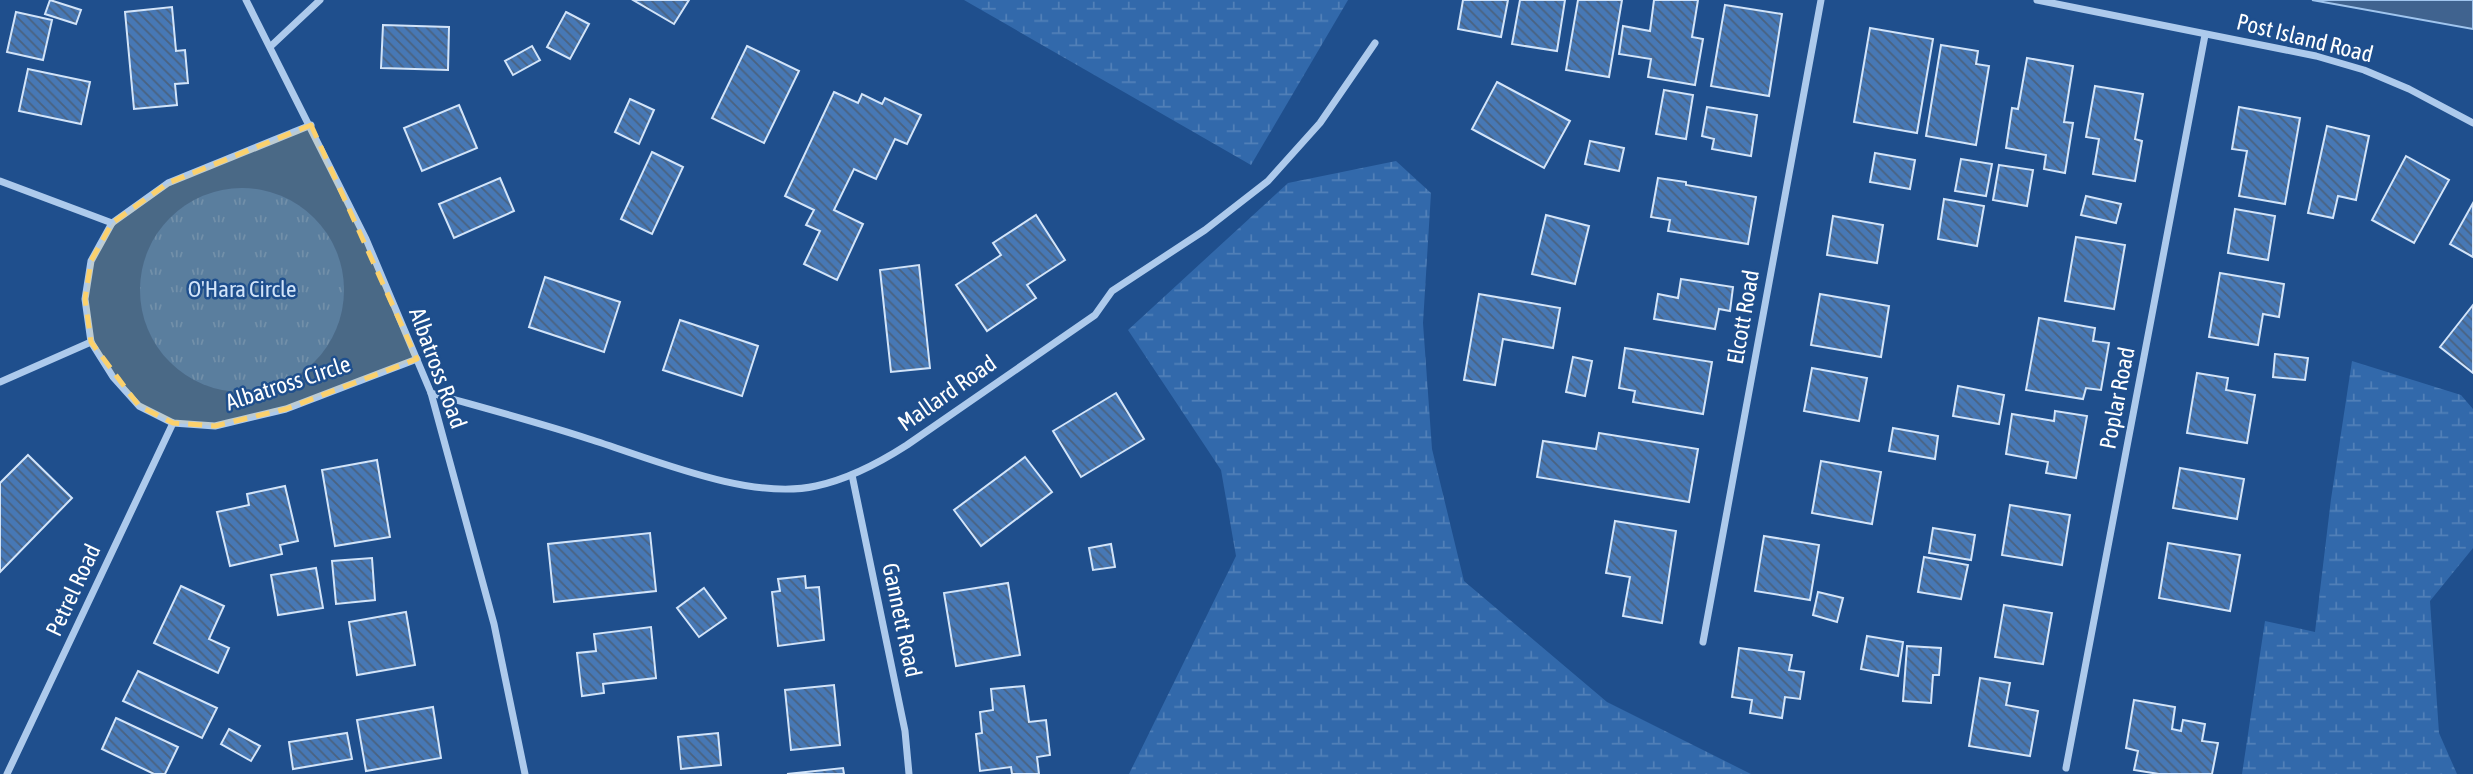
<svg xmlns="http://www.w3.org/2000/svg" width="2473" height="774" viewBox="0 0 2473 774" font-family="'Asap Condensed',sans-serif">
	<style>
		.wetland { fill: url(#wetland-marsh) }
		.park { fill: url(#park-tufts) }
		.water { fill: #40638f; stroke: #a0c5ee; stroke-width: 2 }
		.building { fill: url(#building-back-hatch); stroke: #d2e4f9; stroke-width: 2 }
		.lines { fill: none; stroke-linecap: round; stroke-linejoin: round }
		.street { stroke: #adcaec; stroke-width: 7 }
		.marked { fill: #fbd16d; fill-opacity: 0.2; stroke: #fbd16d; stroke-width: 5; stroke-dasharray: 14 9; stroke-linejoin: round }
		.labels { text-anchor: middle; stroke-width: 5; stroke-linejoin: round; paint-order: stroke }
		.street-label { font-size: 23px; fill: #fff; stroke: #1f4f8d }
		.park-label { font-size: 23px; fill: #d2e4f9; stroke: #1f4f8d }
	</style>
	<defs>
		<pattern id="wetland-marsh" width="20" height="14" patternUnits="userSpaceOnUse" patternTransform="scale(1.75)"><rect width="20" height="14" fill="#3269ab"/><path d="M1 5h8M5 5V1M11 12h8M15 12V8" fill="none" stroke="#5180b8"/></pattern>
		<pattern id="park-tufts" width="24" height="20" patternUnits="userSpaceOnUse" patternTransform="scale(1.75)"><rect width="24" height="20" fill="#3269ab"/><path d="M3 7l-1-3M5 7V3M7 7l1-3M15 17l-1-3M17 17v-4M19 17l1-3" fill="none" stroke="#5180b8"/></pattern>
		<pattern id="building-back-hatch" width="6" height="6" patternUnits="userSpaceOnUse" patternTransform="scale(1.75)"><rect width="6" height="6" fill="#4778b5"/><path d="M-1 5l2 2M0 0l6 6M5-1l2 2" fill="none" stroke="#4a6280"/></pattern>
	</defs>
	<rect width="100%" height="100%" fill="#1f4f8d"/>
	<g class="wetland">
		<path d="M964,0H1348L1251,165Z"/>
		<path d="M1396,161L1431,193L1423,323L1432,449L1464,581L1607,702L1751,774H1129L1236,556L1221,470L1128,330L1288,183Z"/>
		<path d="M2352,361L2461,395L2473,409V548L2430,601L2439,733L2457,774H2242L2265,621L2315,632L2331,499Z"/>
	</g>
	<circle class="park" cx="242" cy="290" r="102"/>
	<path class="water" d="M2312,0H2473V29Z"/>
	<g class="building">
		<path d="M50,0L81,10L76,24L45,14Z"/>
		<path d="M633,0H689L674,24Z"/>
		<path d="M1463,0H1508L1501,37L1458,29Z"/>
		<path d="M1520,0H1565L1557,51L1512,44Z"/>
		<path d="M1578,0H1622L1609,77L1566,70Z"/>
		<path d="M1654,0H1698L1692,37L1703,39L1695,85L1648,77L1651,59L1619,54L1623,26L1650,31Z"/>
		<path d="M1725,5L1782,14L1769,96L1711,86Z"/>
		<path d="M172,7L176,51L185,50L188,83L175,84L177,105L134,109L125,12Z"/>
		<path d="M16,12L52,20L43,60L7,52Z"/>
		<path d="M566,12L589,24L570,59L547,47Z"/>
		<path d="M383,25L449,27L448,70L381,68Z"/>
		<path d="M1870,28L1933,39L1917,133L1854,122Z"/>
		<path d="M1941,45L1978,51L1976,64L1989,66L1976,145L1926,136Z"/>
		<path d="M532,46L540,60L513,75L505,61Z"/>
		<path d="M747,46L799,71L764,143L712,118Z"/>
		<path d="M2027,58L2073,66L2064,122L2073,123L2065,173L2044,169L2046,155L2006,148L2012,108L2018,109Z"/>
		<path d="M28,69L90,82L81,124L19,111Z"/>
		<path d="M1497,82L1570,121L1544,168L1472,129Z"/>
		<path d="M2095,86L2143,94L2135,139L2142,141L2135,181L2093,174L2099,139L2086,137Z"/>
		<path d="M1664,90L1693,95L1686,139L1656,134Z"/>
		<path d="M834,92L858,103L862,94L882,104L885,98L921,115L907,144L895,139L876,179L854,169L834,210L863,224L837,280L804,264L820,231L806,225L814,210L785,196Z"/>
		<path d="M630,99L654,110L639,144L615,132Z"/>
		<path d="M459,105L477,148L422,171L404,128Z"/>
		<path d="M1707,107L1757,115L1751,156L1712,149L1714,139L1702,136Z"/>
		<path d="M2239,107L2300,118L2285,204L2239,196L2247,151L2232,149Z"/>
		<path d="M2327,126L2369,136L2356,200L2338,196L2333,218L2308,213Z"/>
		<path d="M1590,141L1624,148L1619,171L1585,164Z"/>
		<path d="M652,152L683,167L652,234L621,219Z"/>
		<path d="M1875,153L1915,160L1910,189L1870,182Z"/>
		<path d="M2406,156L2449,180L2414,243L2372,220Z"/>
		<path d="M1961,159L1992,164L1986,196L1955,191Z"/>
		<path d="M1999,165L2033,170L2027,206L1993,200Z"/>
		<path d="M500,178L514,211L454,238L439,204Z"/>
		<path d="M1658,178L1686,182V185L1756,197L1748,244L1668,231L1670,220L1651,217Z"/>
		<path d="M2086,196L2121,204L2116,223L2081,215Z"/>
		<path d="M1944,199L1984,206L1977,246L1938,239Z"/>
		<path d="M2473,203V257L2450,244Z"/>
		<path d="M2235,209L2275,216L2268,260L2228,253Z"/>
		<path d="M1036,215L1065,260L1027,285L1036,298L987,331L956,285L1001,255L993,243Z"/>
		<path d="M1546,215L1589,226L1575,284L1532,274Z"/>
		<path d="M1833,216L1883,225L1877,263L1827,255Z"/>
		<path d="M2076,237L2125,245L2114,309L2065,301Z"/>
		<path d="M919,265L930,368L891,372L880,270Z"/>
		<path d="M2220,273L2284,284L2279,317L2263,314L2258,345L2209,337Z"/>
		<path d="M545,277L620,302L604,352L529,327Z"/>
		<path d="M1681,279L1733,287L1730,311L1719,309L1715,329L1654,319L1658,294L1678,298Z"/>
		<path d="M1479,294L1560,308L1553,348L1503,339L1495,385L1464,380Z"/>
		<path d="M1820,294L1889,306L1881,357L1811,345Z"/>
		<path d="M2473,305V373L2440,347Z"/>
		<path d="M2039,318L2095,328L2093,341L2109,343L2101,390L2086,388L2083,399L2026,390Z"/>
		<path d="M680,320L758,346L742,396L663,370Z"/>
		<path d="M1625,348L1712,362L1703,414L1633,402L1635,391L1619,388Z"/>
		<path d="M2275,354L2308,358L2305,380L2273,377Z"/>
		<path d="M1573,357L1592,361L1585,396L1566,392Z"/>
		<path d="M1812,368L1867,378L1859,421L1804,411Z"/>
		<path d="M2197,373L2228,378L2226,390L2255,395L2247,443L2187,433Z"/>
		<path d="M1958,386L2004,395L1999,424L1953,416Z"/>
		<path d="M1116,393L1144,439L1081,477L1053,431Z"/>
		<path d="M2055,411L2087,416L2076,478L2046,473L2048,462L2006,454L2012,414L2054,421Z"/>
		<path d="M1893,428L1938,436L1935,459L1889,451Z"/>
		<path d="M1599,433L1698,449L1689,502L1537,477L1543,441L1596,449Z"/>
		<path d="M28,455L72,498L0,572V483Z"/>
		<path d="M1025,457L1052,492L981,546L954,510Z"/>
		<path d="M377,460L390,537L335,546L322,470Z"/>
		<path d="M1821,461L1881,472L1872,524L1812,513Z"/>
		<path d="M2180,468L2244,479L2237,519L2173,508Z"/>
		<path d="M285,486L298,541L280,545L282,554L230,566L217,512L249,505L247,494Z"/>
		<path d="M2010,505L2070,515L2062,565L2002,555Z"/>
		<path d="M1615,521L1676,531L1662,623L1623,616L1630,577L1606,573Z"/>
		<path d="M1933,528L1975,535L1971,560L1929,553Z"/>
		<path d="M650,533L656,591L554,602L548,544Z"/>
		<path d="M1764,536L1819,545L1810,600L1755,591Z"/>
		<path d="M2168,543L2240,555L2230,611L2159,598Z"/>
		<path d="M1111,544L1115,567L1093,570L1089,548Z"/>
		<path d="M1924,557L1968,565L1961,599L1918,592Z"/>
		<path d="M372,558L375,600L336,604L332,561Z"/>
		<path d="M316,568L323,608L278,615L271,575Z"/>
		<path d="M805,576L806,588L819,587L824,640L778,646L772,592L780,591L778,579Z"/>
		<path d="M1008,583L1020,655L956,666L944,593Z"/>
		<path d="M181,586L224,606L209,639L229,648L218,673L154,643Z"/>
		<path d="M704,588L726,618L699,637L677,608Z"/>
		<path d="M1818,592L1843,598L1837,622L1813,615Z"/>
		<path d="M2004,605L2052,613L2043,664L1995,657Z"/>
		<path d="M406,612L415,665L357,675L349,622Z"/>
		<path d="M651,627L656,678L603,684L604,693L582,696L577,653L596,651L594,634Z"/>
		<path d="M1867,636L1903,642L1898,676L1861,669Z"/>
		<path d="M1907,646L1941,648L1939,675H1933L1931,703L1903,701Z"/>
		<path d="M1739,648L1792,655L1789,670L1804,672L1800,699L1785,697L1782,718L1750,713L1752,700L1732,697Z"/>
		<path d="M138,671L217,708L202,738L123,701Z"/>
		<path d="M1980,678L2010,683L2006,705L2038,711L2030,756L1969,746Z"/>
		<path d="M834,685L840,745L791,750L785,690Z"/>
		<path d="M1024,686L1029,722L1046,720L1050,755L1037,757L1039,774H1012L1011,767L980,771L976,734L982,733L980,712L993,710L991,689Z"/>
		<path d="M2134,700L2175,707L2172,729L2181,731L2183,720L2205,724L2202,741L2218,743L2212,774H2159L2134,770L2138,751L2126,748Z"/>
		<path d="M433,707L441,758L366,771L357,720Z"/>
		<path d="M116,718L178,747L165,774H154L102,749Z"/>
		<path d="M229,729L260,746L251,761L221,744Z"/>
		<path d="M347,733L352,759L293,769L289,742Z"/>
		<path d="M718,733L721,765L681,769L678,737Z"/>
		<path d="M843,768L844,774H787Z"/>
	</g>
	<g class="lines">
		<g class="street">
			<path d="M246,0L366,239L431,393L494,624L525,774"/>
			<path d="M2037,0L2316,56L2364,70L2409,89L2473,123"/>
			<path d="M271,46L320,0"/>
			<path d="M311,125L168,183L112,223L91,261L85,299L91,342L113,377L139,406L173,423L215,426L286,409L417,359"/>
			<path d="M0,181L112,223"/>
			<path d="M0,382L91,342"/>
			<path d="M431,393C484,408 537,422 589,439C653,459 750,501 816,486C849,479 879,463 907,445L1095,315L1112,291L1205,230L1268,181L1320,123L1375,43"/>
			<path d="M852,475L905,731L909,774"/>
			<path d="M1703,642L1821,0"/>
			<path d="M2066,768L2205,35"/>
			<path d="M7,774L173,423"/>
		</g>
	</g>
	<path class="marked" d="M311,125L417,359L286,409L215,426L173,423L139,406L91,342L85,299L91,261L112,223L168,183Z"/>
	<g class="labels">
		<g class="street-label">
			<text transform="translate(2305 38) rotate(14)" y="8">Post Island Road</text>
			<text transform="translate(1743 317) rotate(-80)" y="8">Elcott Road</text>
			<text transform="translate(438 368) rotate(70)" y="8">Albatross Road</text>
			<text transform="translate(288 383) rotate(-18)" y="8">Albatross Circle</text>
			<text transform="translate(947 393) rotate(-35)" y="8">Mallard Road</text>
			<text transform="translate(2117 398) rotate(-79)" y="8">Poplar Road</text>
			<text transform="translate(73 590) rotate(-65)" y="8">Petrel Road</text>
			<text transform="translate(902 620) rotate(78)" y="8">Gannett Road</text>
		</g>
		<g class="park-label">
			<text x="242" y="297">O'Hara Circle</text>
		</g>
	</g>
</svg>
